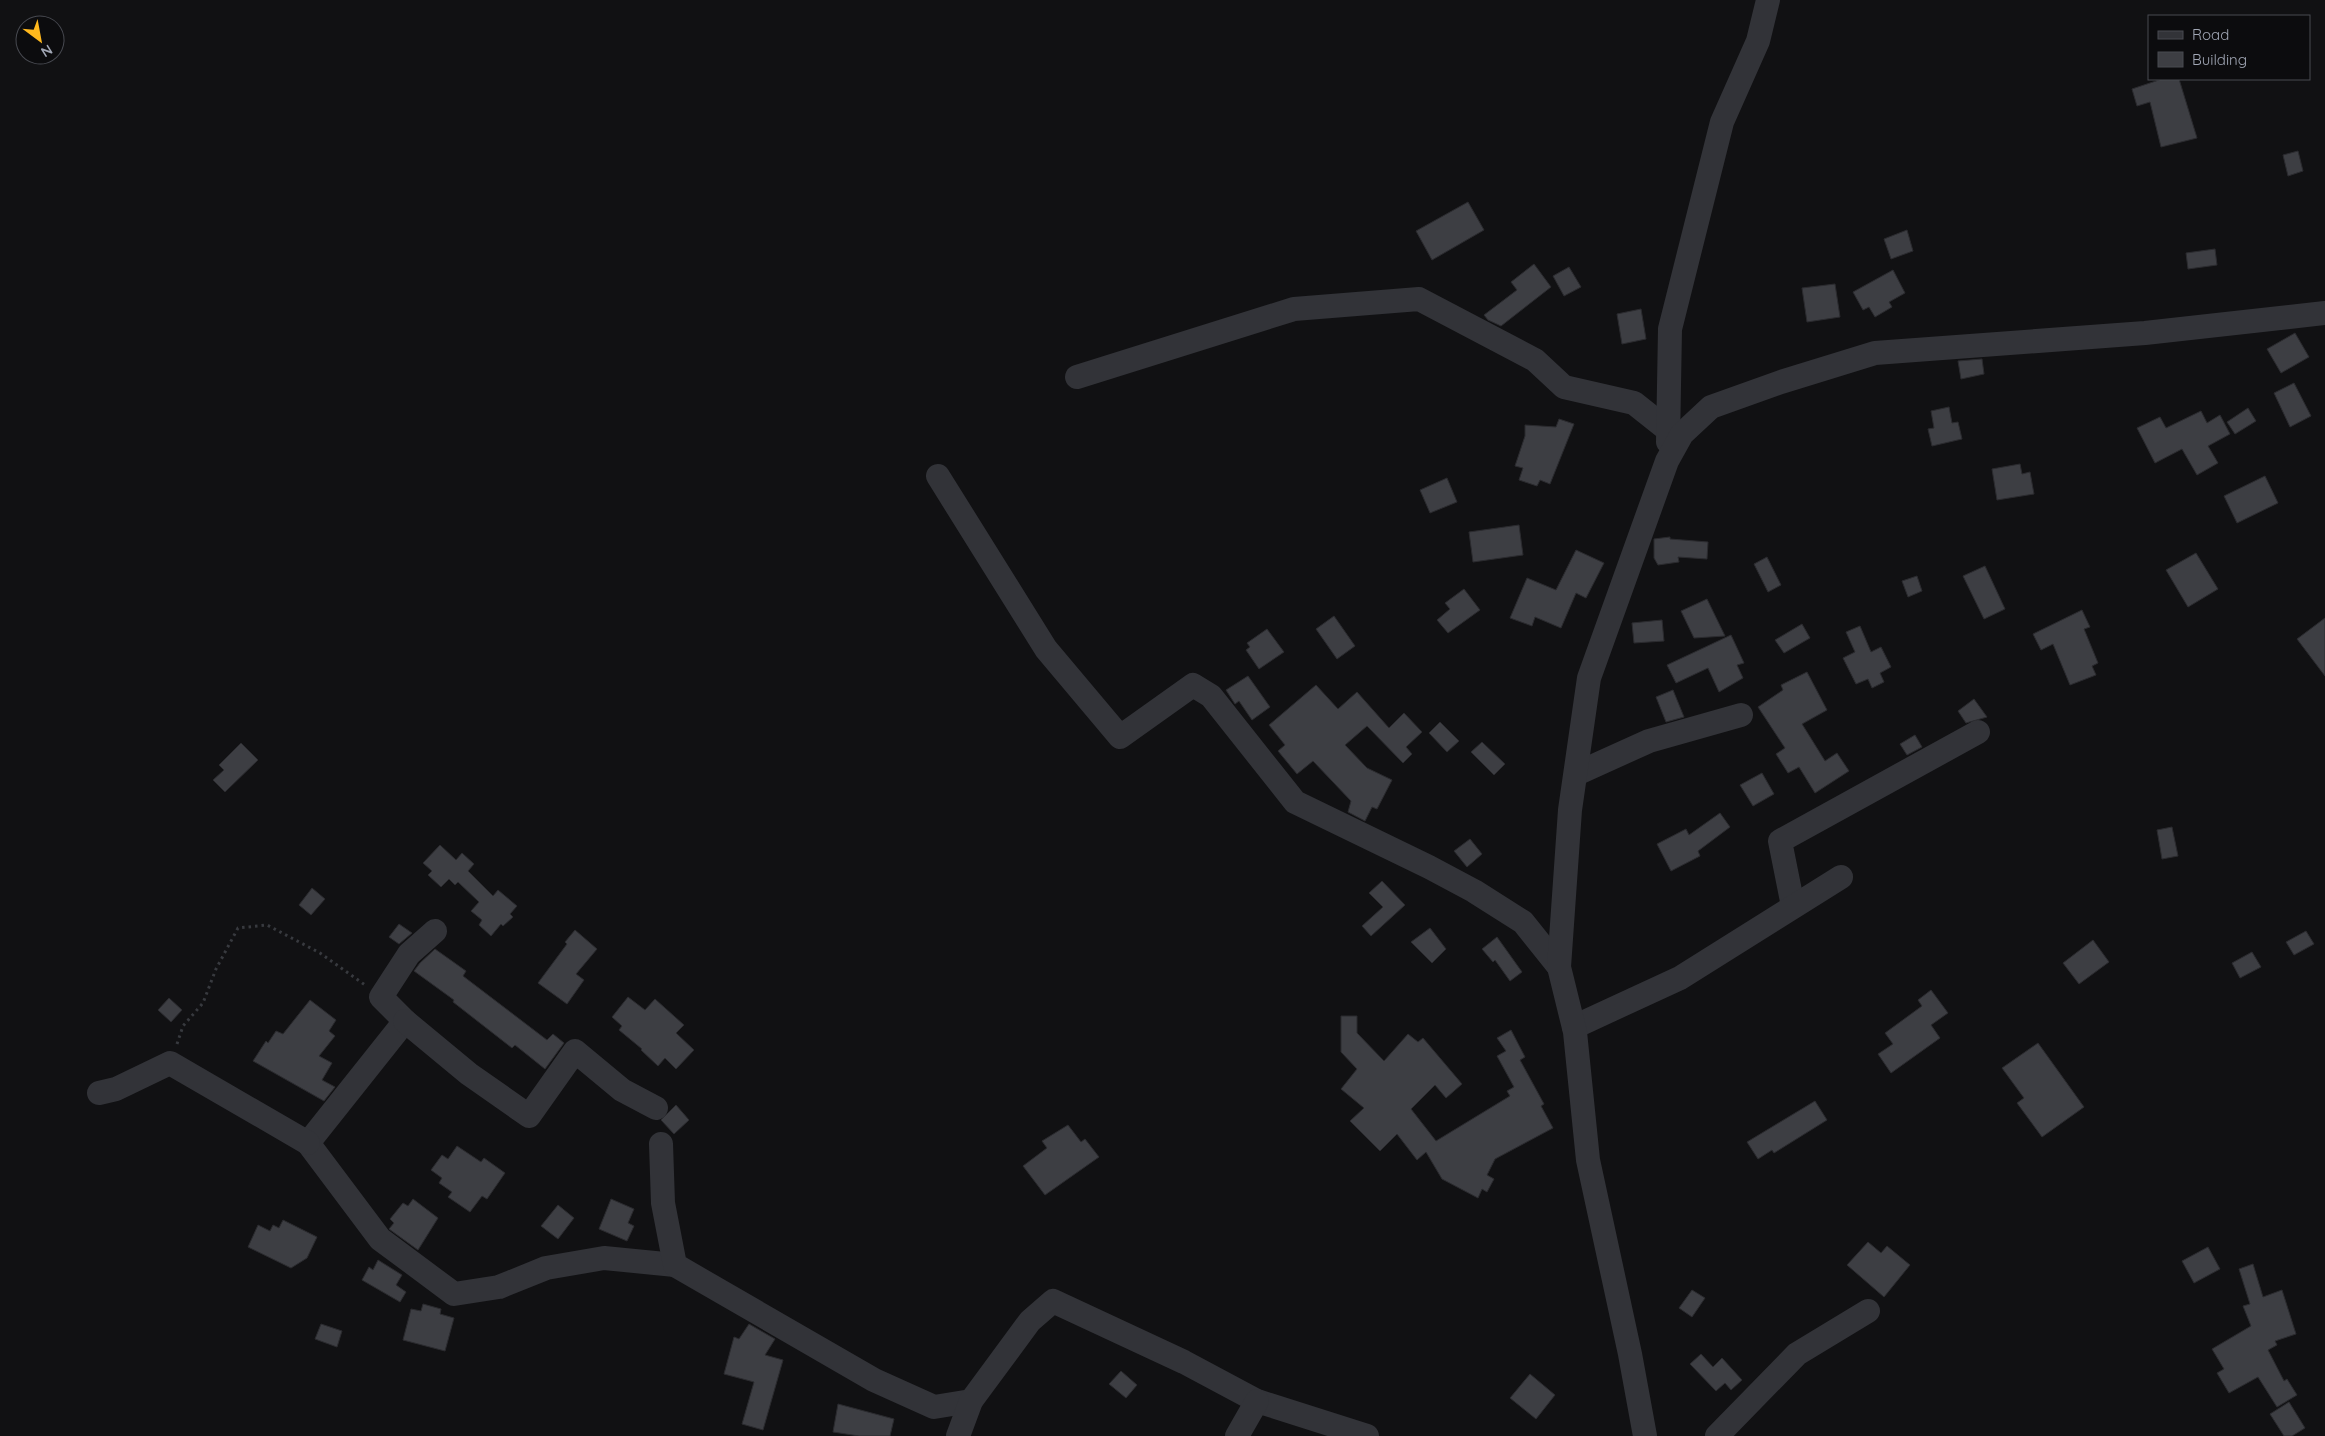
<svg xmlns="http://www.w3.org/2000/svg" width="2325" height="1436" viewBox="0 0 2325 1436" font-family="Quicksand,sans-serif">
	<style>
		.building { fill: #3d3e43; stroke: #2b2b2f }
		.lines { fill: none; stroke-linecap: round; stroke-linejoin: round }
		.path { stroke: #383a3f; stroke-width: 3; stroke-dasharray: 2.5 4; stroke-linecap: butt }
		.minor { stroke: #323338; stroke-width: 24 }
	</style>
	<rect width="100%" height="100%" fill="#111113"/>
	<g class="building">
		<path d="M2162,79H2179L2197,138L2161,147L2150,102L2137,106L2132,89Z"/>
		<path d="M2298,151L2303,171L2288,176L2283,155Z"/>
		<path d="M1468,202L1484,230L1432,260L1416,231Z"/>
		<path d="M1907,230L1913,251L1891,259L1884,239Z"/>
		<path d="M2215,249L2217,265L2188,269L2186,253Z"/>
		<path d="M1534,264L1551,287L1501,326L1488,320L1484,315L1517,290L1511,282Z"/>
		<path d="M1569,267L1581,287L1564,296L1553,276Z"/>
		<path d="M1893,270L1905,293L1889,302L1892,307L1875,317L1869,307L1863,310L1853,292Z"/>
		<path d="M1835,284L1840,317L1807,322L1802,288Z"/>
		<path d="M1641,309L1646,339L1622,344L1617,314Z"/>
		<path d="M2295,333L2309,357L2281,373L2267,349Z"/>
		<path d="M1982,359L1984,374L1961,379L1958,361Z"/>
		<path d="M2294,383L2311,416L2290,427L2274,393Z"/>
		<path d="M1949,407L1952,423L1958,422L1962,439L1932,446L1928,429L1934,428L1931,411Z"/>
		<path d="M2248,408L2256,421L2235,434L2227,422Z"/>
		<path d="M2201,411L2207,423L2220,415L2230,434L2208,446L2218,463L2197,475L2182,449L2155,463L2137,428L2160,417L2166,428Z"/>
		<path d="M1559,419L1574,424L1550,484L1540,480L1537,486L1519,480L1523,468L1515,466L1525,436V425L1556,427Z"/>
		<path d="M2020,464L2022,474L2030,472L2034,494L1997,500L1992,469Z"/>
		<path d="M2265,476L2278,503L2237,523L2224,496Z"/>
		<path d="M1447,478L1457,502L1430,513L1420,490Z"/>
		<path d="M1519,525L1523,555L1473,562L1469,532Z"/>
		<path d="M1670,537V539L1708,542L1707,559L1678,557L1679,562L1658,565L1654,558V539Z"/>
		<path d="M1576,550L1604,563L1586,598L1576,593L1561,628L1535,617L1532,626L1510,618L1527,578L1556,590Z"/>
		<path d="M2196,553L2218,589L2188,607L2166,570Z"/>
		<path d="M1767,557L1781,585L1768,592L1754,564Z"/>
		<path d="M1985,566L2005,609L1984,619L1963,576Z"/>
		<path d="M1917,576L1922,591L1908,597L1902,581Z"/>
		<path d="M1464,589L1480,610L1448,633L1437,620L1450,609L1445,603Z"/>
		<path d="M1707,599L1725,636L1694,638L1681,611Z"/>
		<path d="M2082,610L2090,627L2084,629L2098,663L2092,666L2096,675L2070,685L2053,644L2041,650L2033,634Z"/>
		<path d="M1334,616L1355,646L1337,659L1316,629Z"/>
		<path d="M2325,618V676L2297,639Z"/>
		<path d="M1662,620L1664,641L1634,643L1632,623Z"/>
		<path d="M1802,624L1810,638L1784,653L1775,640Z"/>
		<path d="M1860,626L1871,652L1881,647L1891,667L1880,673L1884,682L1872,688L1868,679L1856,684L1843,658L1855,652L1846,632Z"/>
		<path d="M1267,629L1284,652L1259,669L1246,650L1250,647L1247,643Z"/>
		<path d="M1731,635L1744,663L1737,665L1743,678L1719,692L1708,668L1676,683L1667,665Z"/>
		<path d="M1807,672L1827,710L1802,724L1825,761L1837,753L1849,771L1815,793L1799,767L1788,773L1776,754L1785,748L1758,707L1783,690L1781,685Z"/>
		<path d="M1248,676L1270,707L1252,720L1239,701L1235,704L1226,690Z"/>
		<path d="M1316,685L1338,709L1357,692L1389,728L1404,713L1422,732L1406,747L1412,754L1403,763L1367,726L1345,745L1367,768L1392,780L1377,809L1372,807L1365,821L1348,812L1351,801L1313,761L1297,774L1278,751L1285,745L1269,725Z"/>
		<path d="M1673,690L1684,717L1666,722L1656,697Z"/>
		<path d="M1974,699L1987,717L1966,723L1958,711Z"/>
		<path d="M1440,722L1459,741L1447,752L1429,733Z"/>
		<path d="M1915,735L1922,747L1907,755L1900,744Z"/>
		<path d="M1482,742L1505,764L1494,775L1471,752Z"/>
		<path d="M241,743L258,760L225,792L213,780L224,770L219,765Z"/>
		<path d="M1762,773L1774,794L1753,806L1740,785Z"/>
		<path d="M1720,813L1730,827L1698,851L1700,856L1671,871L1657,844L1686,829L1689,835Z"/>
		<path d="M2172,827L2178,856L2162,859L2157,830Z"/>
		<path d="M1470,839L1482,854L1467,867L1454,851Z"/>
		<path d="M440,845L456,860L462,853L474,864L468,871L493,896L498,890L517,906L510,914L513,917L503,926L501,924L491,936L479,925L482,920L471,911L479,902L458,882L455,885L449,879L441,887L428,875L432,871L423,863Z"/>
		<path d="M1382,881L1405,905L1371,936L1362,926L1383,907L1369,893Z"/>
		<path d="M312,888L325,899L311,915L299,905Z"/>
		<path d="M399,924L412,933L399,944L389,937Z"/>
		<path d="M1430,928L1446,949L1432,963L1411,942Z"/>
		<path d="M575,930L597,949L576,974L584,980L567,1004L538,983L567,944L565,942Z"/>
		<path d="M2306,931L2314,944L2294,955L2286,942Z"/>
		<path d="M1497,937L1522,972L1510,981L1495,960L1493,962L1482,949Z"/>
		<path d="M2093,940L2109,962L2079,984L2063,963Z"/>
		<path d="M435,949L466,971L463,976L547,1040L553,1034L564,1043L545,1069L515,1045L512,1048L453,1002L454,1000L414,971L420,963Z"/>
		<path d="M2252,952L2261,967L2240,978L2232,963Z"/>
		<path d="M1931,990L1948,1013L1931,1025L1940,1038L1891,1073L1878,1054L1893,1044L1885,1033L1922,1006L1918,1000Z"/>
		<path d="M628,997L645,1010L655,999L684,1025L676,1033L694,1050L676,1069L665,1058L658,1066L641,1050L642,1049L619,1030L622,1026L612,1017Z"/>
		<path d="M169,998L182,1010L171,1022L158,1010Z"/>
		<path d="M310,1000L336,1020L329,1031L335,1036L319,1056L332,1063L322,1080L335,1087L324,1101L253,1061L266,1041L268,1043L276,1031L283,1034Z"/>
		<path d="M1341,1016H1357V1033L1384,1061L1408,1034L1418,1042L1423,1038L1462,1084L1446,1098L1435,1085L1411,1109L1436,1141L1510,1096L1507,1091L1514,1087L1497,1056L1506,1051L1497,1038L1511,1030L1525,1057L1520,1060L1544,1104L1541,1106L1553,1128L1495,1159L1487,1175L1494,1179L1487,1192L1482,1189L1478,1198L1442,1179L1426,1152L1417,1160L1397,1134L1380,1151L1350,1121L1364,1108L1341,1089L1357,1069L1341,1052Z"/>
		<path d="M2038,1043L2084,1107L2042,1137L2017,1103L2024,1098L2002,1068Z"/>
		<path d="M1815,1101L1827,1120L1774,1153L1772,1150L1758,1159L1747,1142Z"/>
		<path d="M676,1105L689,1120L674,1134L661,1120Z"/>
		<path d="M1068,1125L1081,1142L1085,1139L1099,1157L1045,1195L1023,1166L1047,1148L1042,1141Z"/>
		<path d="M457,1146L481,1162L484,1158L505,1173L487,1199L482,1196L470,1212L448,1197L452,1192L439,1183L442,1178L431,1170L442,1155L448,1159Z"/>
		<path d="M413,1199L438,1218L418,1250L389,1229L394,1223L390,1219L403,1203L408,1206Z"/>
		<path d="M611,1199L634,1209L628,1223L634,1226L627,1241L599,1229Z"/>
		<path d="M558,1205L574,1218L558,1239L541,1226Z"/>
		<path d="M283,1220L317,1237L307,1258L291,1268L248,1247L258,1225L270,1231L273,1225L279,1228Z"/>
		<path d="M1868,1242L1881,1253L1887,1246L1910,1265L1884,1297L1847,1265Z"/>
		<path d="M2208,1247L2220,1269L2194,1283L2182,1261Z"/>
		<path d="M378,1260L402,1275L396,1285L406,1292L400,1302L362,1280L369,1267L373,1270Z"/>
		<path d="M2253,1264L2263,1297L2282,1290L2296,1334L2275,1341L2277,1345L2268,1350L2284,1381L2287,1379L2297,1395L2277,1407L2258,1377L2229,1393L2217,1373L2224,1369L2212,1349L2251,1326L2243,1306L2250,1304L2239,1269Z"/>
		<path d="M1692,1290L1705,1298L1692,1317L1679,1308Z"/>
		<path d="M423,1304L441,1309L440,1314L454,1318L445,1351L403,1340L411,1309L421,1311Z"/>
		<path d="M321,1324L342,1331L337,1347L315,1339Z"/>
		<path d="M749,1324L775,1339L765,1355L783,1360L763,1430L742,1424L754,1382L724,1374L734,1337L739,1339Z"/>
		<path d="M1701,1354L1713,1367L1722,1358L1742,1380L1731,1390L1725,1383L1716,1391L1690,1364Z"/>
		<path d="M1121,1371L1137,1385L1126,1398L1109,1384Z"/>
		<path d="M1530,1374L1555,1395L1536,1419L1510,1398Z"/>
		<path d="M2289,1402L2305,1428L2292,1436H2284L2270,1414Z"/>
		<path d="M838,1404L894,1419L890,1436H859L833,1432Z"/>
	</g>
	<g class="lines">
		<path class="path" d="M177,1044L183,1026L203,1003L216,969L238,928L267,925L320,953L365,985"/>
		<g class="minor">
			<path d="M1077,377L1294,309L1419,299L1535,360L1564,387L1634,403L1668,430"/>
			<path d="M1668,442L1670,329L1722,122L1758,41L1768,0"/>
			<path d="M938,476L1046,649L1120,737L1193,685L1211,696L1295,802L1429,867L1474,891L1523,922L1559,967"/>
			<path d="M1576,774L1649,741L1741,715"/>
			<path d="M1793,906L1780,841L1978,732"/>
			<path d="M435,931L409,954L381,997L405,1021L308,1143L380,1239L454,1294L499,1287L546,1268L604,1258L675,1265"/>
			<path d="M405,1021L469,1074L529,1116L575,1051L622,1090L656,1108"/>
			<path d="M1574,1027L1680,978L1841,877"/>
			<path d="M99,1093L116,1089L170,1063L308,1143"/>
			<path d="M661,1144L663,1203L675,1265L874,1380L934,1407L971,1401"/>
			<path d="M958,1436L971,1401L1030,1321L1053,1301L1184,1362L1257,1401L1367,1436"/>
			<path d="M1237,1436L1257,1401"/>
			<path d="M1645,1436L1630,1354L1588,1160L1575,1032L1559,967L1570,810L1589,678L1667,461L1682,434L1711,407L1781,382L1875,353L2145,333L2325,313"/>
			<path d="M1717,1436L1797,1354L1868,1311"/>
		</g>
	</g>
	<rect x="2148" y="15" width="162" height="65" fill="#0c0c0e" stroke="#484a51"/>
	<rect x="2158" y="31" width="25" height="8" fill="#323338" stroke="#484a51"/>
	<text x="2192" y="40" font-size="15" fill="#a1a7b5">Road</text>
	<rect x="2158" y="52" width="25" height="15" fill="#3d3e43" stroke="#484a51"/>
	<text x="2192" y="65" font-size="15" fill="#a1a7b5">Building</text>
	<g transform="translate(40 40) rotate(148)"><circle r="24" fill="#0c0c0e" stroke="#484a51"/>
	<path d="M0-4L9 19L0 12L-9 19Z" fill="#ffb81d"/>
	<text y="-8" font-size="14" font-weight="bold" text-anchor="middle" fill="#a1a7b5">N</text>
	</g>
</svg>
